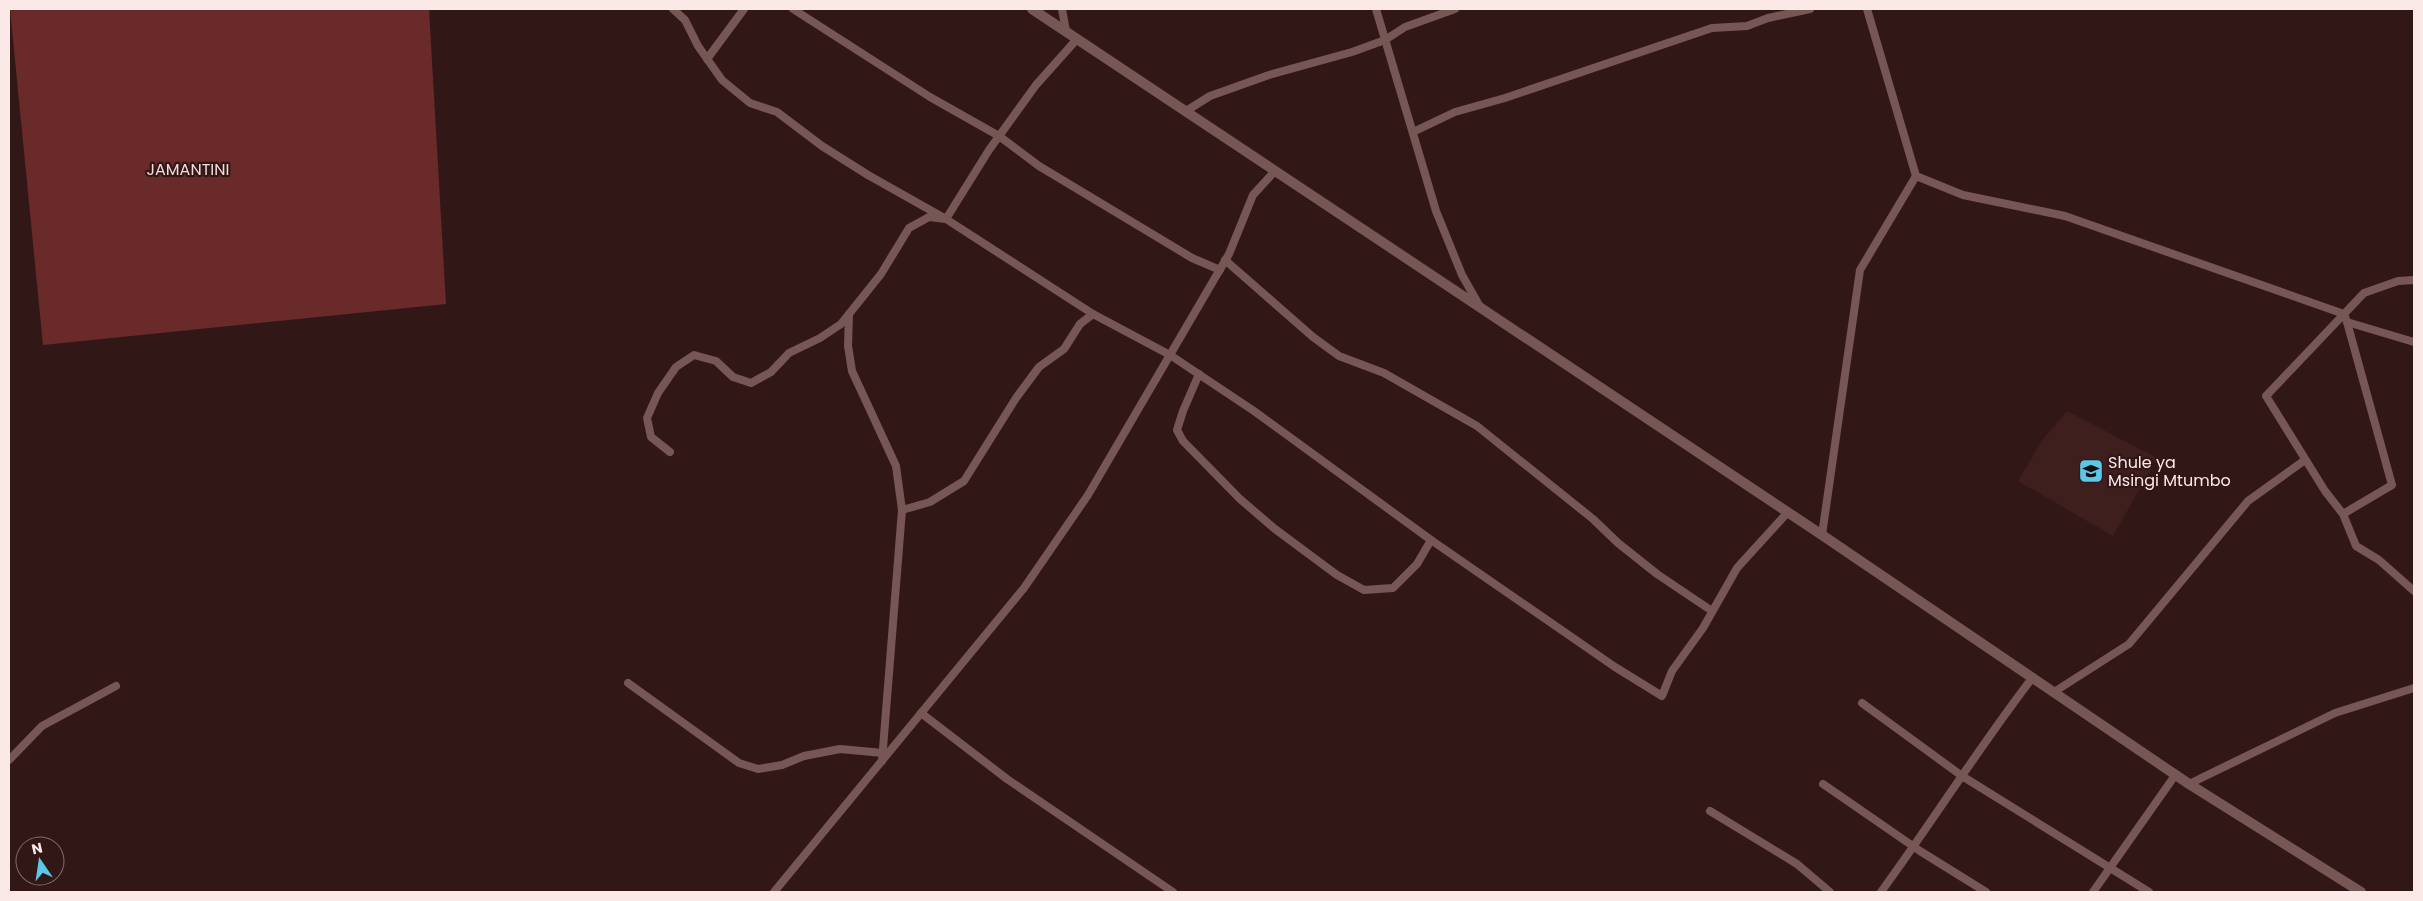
<svg xmlns="http://www.w3.org/2000/svg" width="2423" height="901" viewBox="0 0 2423 901" font-family="Poppins,sans-serif">
	<style>
		.built { fill: #3f1f1e }
		.green { fill: #6b2a2a }
		.lines { fill: none; stroke-linecap: round; stroke-linejoin: round }
		.minor { stroke: #765756; stroke-width: 8 }
		.tertiary { stroke: #765756; stroke-width: 10 }
		.labels { text-anchor: middle; stroke-width: 4.5; stroke-linejoin: round; paint-order: stroke }
		.park-label { font-size: 16px; fill: #f6dad8; stroke: #311817 }
		.poi-label { font-size: 16px; fill: #fbe9e8; stroke: #311817; text-anchor: start }
	</style>
	<rect width="100%" height="100%" fill="#311817"/>
	<path class="built" d="M2067,411L2157,458L2113,536L2018,481L2043,439Z"/>
	<path class="green" d="M10,9H429L446,304L43,345Z"/>
	<g class="lines">
		<g class="minor">
			<path d="M673,9L685,20L698,46L722,80L750,103L777,112L822,146L868,175L946,219L1093,314L1170,355L1254,411L1431,540L1615,667L1662,696L1672,671L1703,628L1737,568L1788,512"/>
			<path d="M793,9L930,97L999,136L1039,166L1192,258L1220,270"/>
			<path d="M1062,9L1066,31"/>
			<path d="M1376,9L1436,211L1462,275L1479,305"/>
			<path d="M707,59L744,9"/>
			<path d="M1186,111L1210,96L1269,75L1352,52L1385,40L1405,27L1455,9"/>
			<path d="M1413,132L1455,112L1505,98L1712,28L1747,26L1768,18L1810,9"/>
			<path d="M1916,176L1963,195L2065,216L2344,314L2347,322L2414,342"/>
			<path d="M1225,260L1313,337L1339,356L1384,373L1477,426L1593,519L1618,543L1657,574L1712,611"/>
			<path d="M2414,280L2398,281L2364,293L2266,396L2325,491L2343,514L2356,546L2379,560L2414,591"/>
			<path d="M849,314L848,346L852,371L896,466L902,510L882,761"/>
			<path d="M1199,374L1183,411L1177,430L1183,441L1240,499L1275,529L1337,575L1364,590L1393,588L1417,564L1431,540"/>
			<path d="M670,452L651,437L647,418L658,393L676,367L694,355L716,361L733,377L751,383L771,372L789,353L820,338L841,324L881,274L909,228L929,217L946,219L989,150L1036,85L1077,39"/>
			<path d="M902,510L930,502L964,481L1016,398L1039,367L1064,349L1080,324L1093,314"/>
			<path d="M2343,514L2392,485L2347,322"/>
			<path d="M1822,535L1860,270L1916,176L1867,9"/>
			<path d="M628,683L739,763L758,769L782,765L804,756L840,749L883,753"/>
			<path d="M2054,692L2129,644L2248,501L2305,460"/>
			<path d="M1862,703L1962,776L2149,892"/>
			<path d="M921,713L1007,779L1173,892"/>
			<path d="M9,760L42,726L116,686"/>
			<path d="M1823,784L1920,851L1986,892"/>
			<path d="M2189,784L2335,713L2414,688"/>
			<path d="M1710,811L1797,864L1830,892"/>
			<path d="M774,892L1024,588L1088,495L1229,254L1253,195L1275,171"/>
			<path d="M1881,892C1933,821 1979,747 2033,677"/>
			<path d="M2093,892L2176,774"/>
		</g>
		<path class="tertiary" d="M1032,9L1822,535L2189,784L2361,892"/>
	</g>
	<defs>
		<symbol id="school-square" viewBox="-11 -11 22 22"><rect x="-9" y="-9" width="18" height="18" rx="4" fill="#5dc7e8" stroke="#311817"/><path d="M0-5L7-2L0 1L-7-2ZM-4 1L0 2.5L4 1V4Q0 6-4 4Z" fill="#111"/></symbol>
	</defs>
	<g fill-rule="evenodd">
		<use href="#school-square" x="2077" y="457" width="28" height="28"/>
	</g>
	<g class="labels">
		<g class="park-label">
			<text x="188" y="175">JAMANTINI</text>
		</g>
		<g class="poi-label">
			<text x="2108" y="468">Shule ya<tspan x="2108" dy="18">Msingi Mtumbo</tspan></text>
		</g>
	</g>
	<rect width="2423" height="901" fill="none" stroke="#fbe9e8" stroke-width="20"/>
	<g transform="translate(40 861) rotate(347)"><circle r="24" fill="#311817" stroke="#826c6b"/>
	<path d="M0-4L9 19L0 12L-9 19Z" fill="#5dc7e8"/>
	<text y="-8" font-size="14" font-weight="bold" text-anchor="middle" fill="#fbe9e8">N</text>
	</g>
</svg>
